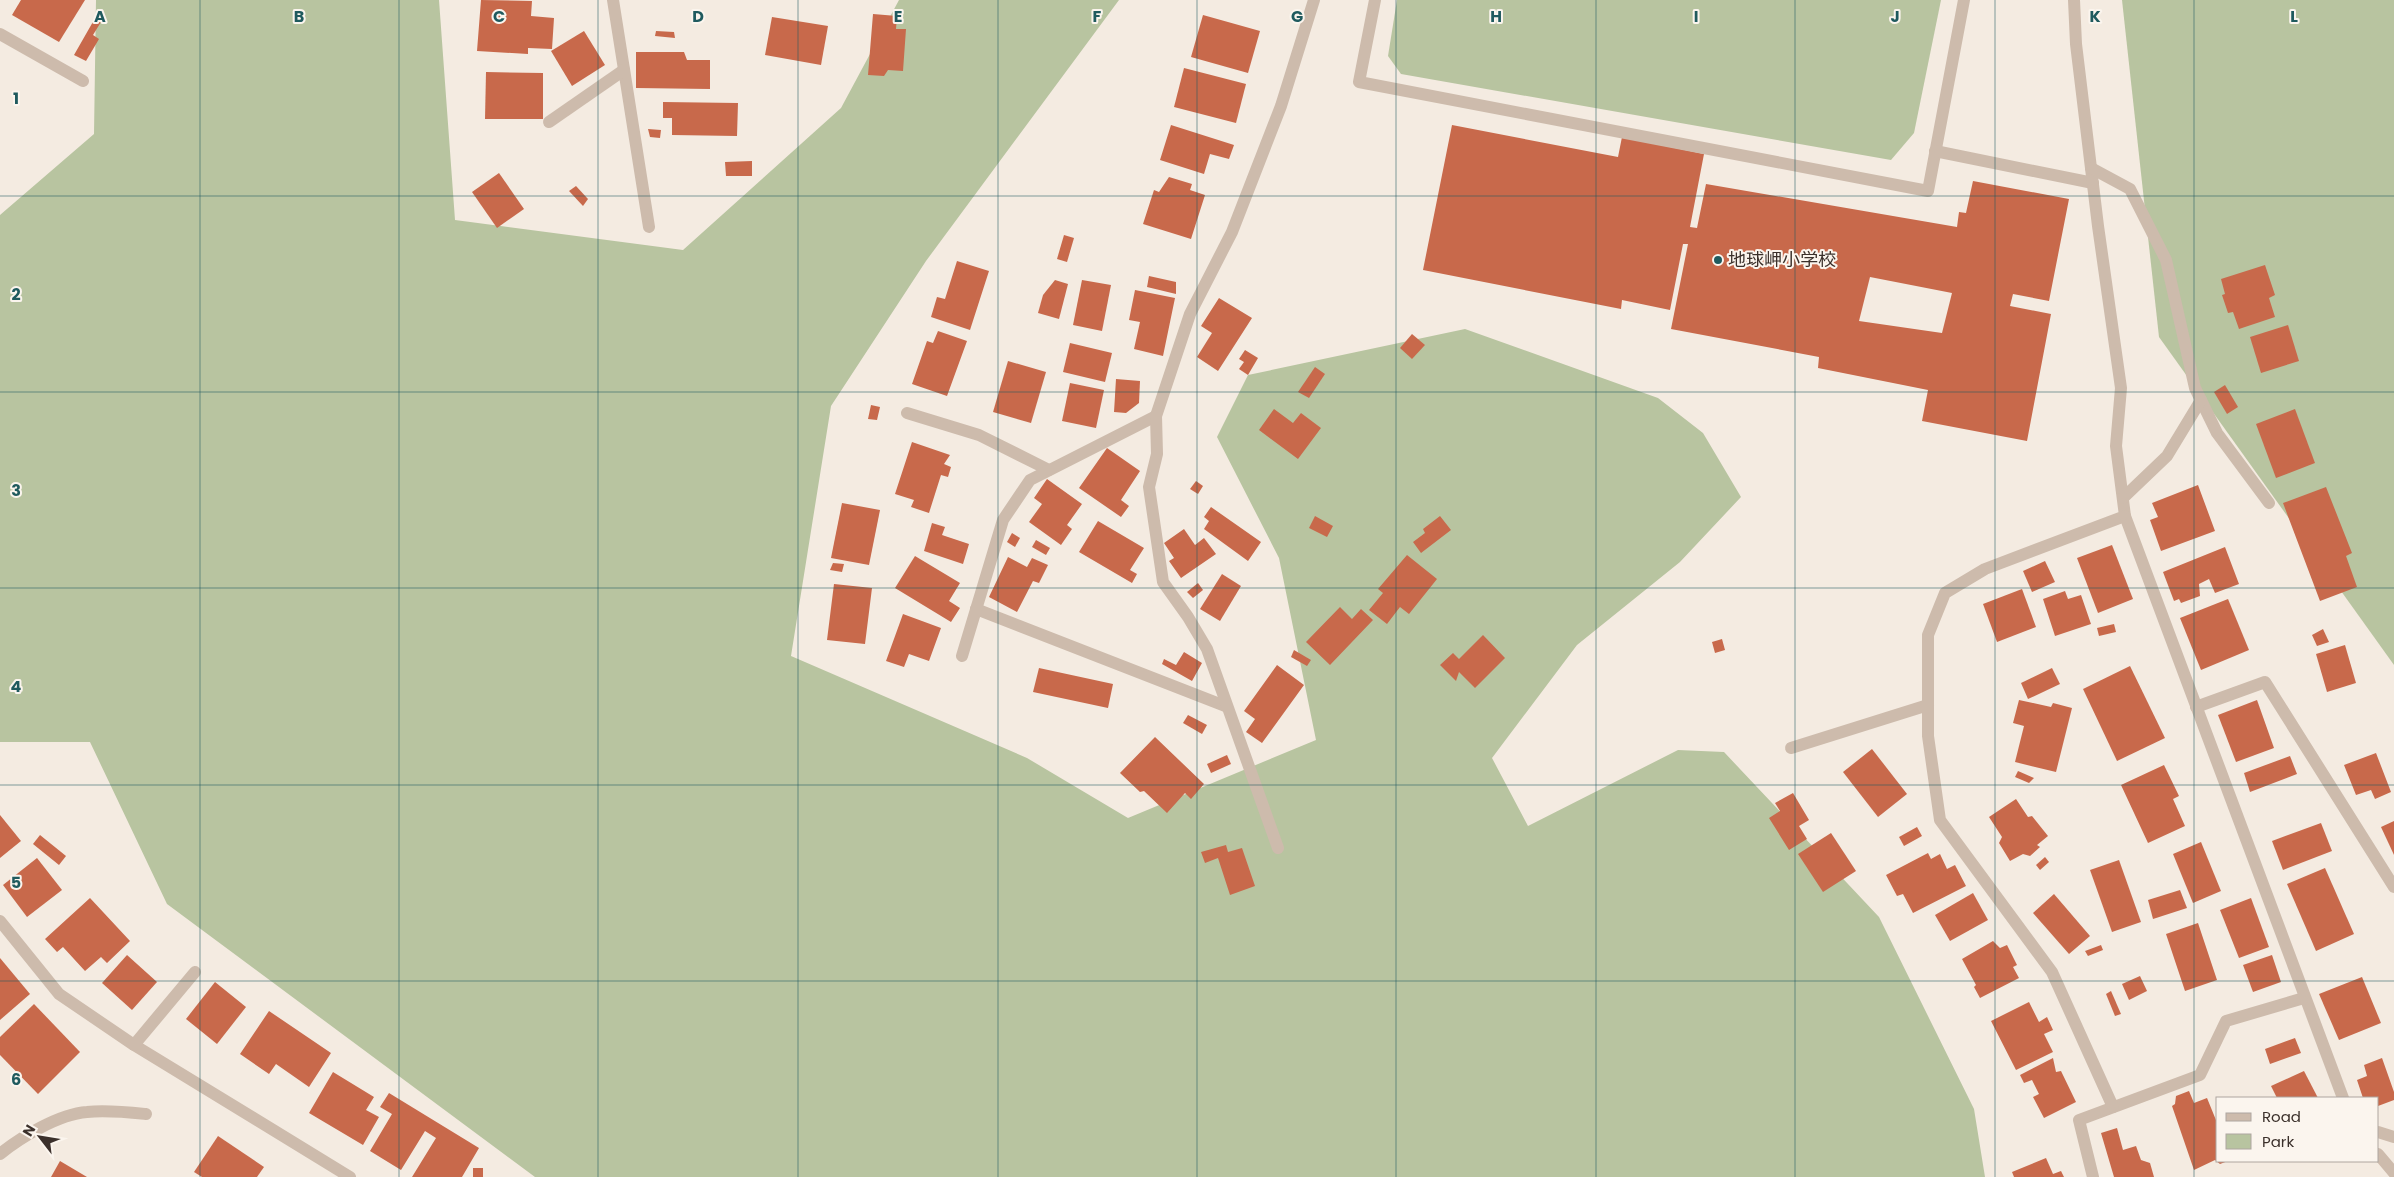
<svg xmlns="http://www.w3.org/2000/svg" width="2394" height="1177" viewBox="0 0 2394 1177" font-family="Poppins,'Noto Sans JP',sans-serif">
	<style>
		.green { fill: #b8c4a0 }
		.building { fill: #c8694b; fill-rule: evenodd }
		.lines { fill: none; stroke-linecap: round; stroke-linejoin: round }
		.lane { stroke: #cdbbac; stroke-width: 12 }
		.street { stroke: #cdbbac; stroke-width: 12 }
		.grid { fill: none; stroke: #1f5a5e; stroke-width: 1; stroke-opacity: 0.55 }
		.poi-dot { fill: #1f5a5e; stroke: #fbf5ee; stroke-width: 2 }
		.labels { text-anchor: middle; stroke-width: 4; stroke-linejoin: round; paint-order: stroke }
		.poi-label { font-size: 18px; fill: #3b302b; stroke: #fbf5ee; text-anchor: start }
		.grid-label { font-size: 16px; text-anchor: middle; font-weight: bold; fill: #1f5a5e; stroke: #fbf5ee; stroke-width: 4; stroke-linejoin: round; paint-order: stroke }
	</style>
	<rect width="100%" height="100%" fill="#f4ebe1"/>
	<g class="green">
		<path d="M96,0H439L455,220L683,250L841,108L899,0H1119L926,261L831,406L791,656L1027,758L1128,818L1316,740L1279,558L1217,437L1248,375L1465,329L1658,398L1703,433L1741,497L1680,562L1577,645L1492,758L1528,826L1678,750L1724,752L1879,917L1974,1109L1985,1177H535L167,904L90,742H0V215L94,134Z"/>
		<path d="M1397,0H1941L1914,133L1891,160L1401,74L1388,56Z"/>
		<path d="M2122,0H2394V665L2159,337Z"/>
	</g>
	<g class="building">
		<path d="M21,0H85L59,42L12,15Z"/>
		<path d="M481,0L532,1L531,16L554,18L552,49L528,48V54L477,51Z"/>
		<path d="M98,13L104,17L93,35L99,39L86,61L74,55Z"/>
		<path d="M873,14L897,16L896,29H906L903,71L888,70L884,76L868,75Z"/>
		<path d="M1203,15L1260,31L1248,73L1191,57Z"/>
		<path d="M772,17L828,26L821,65L765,55Z"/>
		<path d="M584,31L605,65L572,86L551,51Z"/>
		<path d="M656,31L674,32L675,38L655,36Z"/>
		<path d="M636,52H684L687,60H710V89L636,88Z"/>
		<path d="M1184,68L1246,84L1236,123L1174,107Z"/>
		<path d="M486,72L543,73V119H485Z"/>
		<path d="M663,102L738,103L737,136L672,135V118H663Z"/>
		<path d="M1171,125L1234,145L1229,159L1210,154L1204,174L1160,160Z"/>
		<path d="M1452,125L1618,157L1622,137L1704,154L1690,227L1697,228L1706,184L1957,227L1959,212L1966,213L1973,181L2069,199L2049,301L2013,294L2010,306L2051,314L2027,441L1922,421L1928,390L1818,368L1819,357L1671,329L1688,244H1683L1670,310L1622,300L1621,309L1423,270ZM1870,277L1952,293L1942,333L1859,321Z"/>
		<path d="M648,129L661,130L660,138L650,137Z"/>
		<path d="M752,161V176H726L725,162Z"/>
		<path d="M499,173L524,209L497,228L472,192Z"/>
		<path d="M1169,177L1192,184L1190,190L1205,195L1191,239L1143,224L1154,190L1159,192Z"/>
		<path d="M576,186L588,199L583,206L569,191Z"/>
		<path d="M1064,235L1074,238L1067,262L1057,259Z"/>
		<path d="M957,261L989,271L970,330L931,317L937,297L945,299Z"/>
		<path d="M2265,265L2275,295L2269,298L2275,317L2239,329L2233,312L2228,313L2222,295L2225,294L2221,279Z"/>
		<path d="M1149,276L1176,282V294L1147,287Z"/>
		<path d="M1055,280L1068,284L1059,319L1038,313L1043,295Z"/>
		<path d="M1082,280L1111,285L1102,331L1073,325Z"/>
		<path d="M1135,290L1175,298L1163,356L1134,349L1140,322L1129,320Z"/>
		<path d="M1219,298L1252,318L1218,371L1197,357L1212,333L1201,326Z"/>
		<path d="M2288,325L2299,361L2261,373L2250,337Z"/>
		<path d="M938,331L967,341L947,396L912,384L927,341L933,343Z"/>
		<path d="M1412,334L1425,345L1412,359L1400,348Z"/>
		<path d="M1070,343L1112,353L1105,382L1063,372Z"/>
		<path d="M1245,350L1258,358L1248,375L1239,369L1244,362L1239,359Z"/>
		<path d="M1008,361L1046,372L1031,423L993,412Z"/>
		<path d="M1315,367L1325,374L1309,398L1298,392Z"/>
		<path d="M1116,379L1140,381L1139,403L1126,413L1114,412Z"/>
		<path d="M1070,383L1104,390L1096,428L1062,421Z"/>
		<path d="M2225,385L2238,407L2227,414L2214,392Z"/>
		<path d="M871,405L880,407L877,420L868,419Z"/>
		<path d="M1274,409L1293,423L1301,413L1321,428L1298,459L1259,430Z"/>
		<path d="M2295,409L2315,463L2276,478L2256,424Z"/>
		<path d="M912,442L950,455L944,464L951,467L948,477L941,475L929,513L911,507L914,500L895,494Z"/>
		<path d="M1107,448L1140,471L1121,500L1129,506L1121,517L1079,488Z"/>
		<path d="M1047,479L1082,504L1067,525L1072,529L1061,545L1029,522L1042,504L1034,498Z"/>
		<path d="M1196,481L1203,486L1198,494L1190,489Z"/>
		<path d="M2198,485L2215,531L2161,551L2150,520L2158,517L2152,503Z"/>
		<path d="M2326,487L2352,553L2346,556L2357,587L2320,601L2283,503Z"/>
		<path d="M842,503L880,510L869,565L831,558Z"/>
		<path d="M1211,507L1261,542L1248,561L1204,529L1209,521L1204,517Z"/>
		<path d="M1315,516L1333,526L1327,537L1309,528Z"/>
		<path d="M1440,516L1451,530L1421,553L1413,542L1425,533L1423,529Z"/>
		<path d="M1098,521L1144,548L1130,570L1137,574L1132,583L1079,552Z"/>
		<path d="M932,523L945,527L942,535L969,544L963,564L924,551Z"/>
		<path d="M1184,529L1195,545L1204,538L1216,554L1181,578L1169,561L1174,558L1164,543Z"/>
		<path d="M1012,533L1020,538L1015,547L1007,542Z"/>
		<path d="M1036,540L1050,548L1046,555L1032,547Z"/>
		<path d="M2112,545L2133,599L2098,613L2077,558Z"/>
		<path d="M2225,547L2239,584L2215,593L2209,579L2199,584L2200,596L2181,603L2179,599L2174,601L2163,572Z"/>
		<path d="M1407,555L1437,579L1409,614L1400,607L1387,624L1369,610L1383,593L1378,589Z"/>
		<path d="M915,556L960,583L949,601L960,608L951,622L895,588Z"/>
		<path d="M1008,557L1027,567L1032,558L1048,565L1039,583L1033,581L1017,612L989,597Z"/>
		<path d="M2045,561L2055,582L2032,592L2023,571Z"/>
		<path d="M833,563L844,564L842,572L830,570Z"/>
		<path d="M1222,574L1241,586L1220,621L1200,609Z"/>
		<path d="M1198,583L1203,590L1193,598L1187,592Z"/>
		<path d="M834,584L872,588L865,644L827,640Z"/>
		<path d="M2022,589L2036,627L1997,642L1983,604Z"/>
		<path d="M2065,591L2068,599L2081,595L2091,624L2055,636L2043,599Z"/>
		<path d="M2228,599L2249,650L2201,670L2180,618Z"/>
		<path d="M1340,607L1352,619L1361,609L1373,620L1330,665L1306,642Z"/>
		<path d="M903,614L941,628L929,661L909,654L904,667L886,661Z"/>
		<path d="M2114,624L2116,632L2099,636L2097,628Z"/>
		<path d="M2323,629L2329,642L2317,646L2312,635Z"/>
		<path d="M1483,635L1505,658L1475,688L1459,672L1456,681L1440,665L1453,653L1459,659Z"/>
		<path d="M1722,639L1725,650L1715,653L1712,642Z"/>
		<path d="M2345,645L2356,683L2327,692L2316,654Z"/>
		<path d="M1294,650L1311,660L1307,666L1291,657Z"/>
		<path d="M1184,652L1202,663L1192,681L1162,664L1164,659L1176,665Z"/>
		<path d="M1277,665L1304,685L1262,743L1246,732L1255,719L1244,711Z"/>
		<path d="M2130,666L2165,738L2117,761L2083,689Z"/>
		<path d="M1039,668L1113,684L1108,708L1033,692Z"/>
		<path d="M2052,668L2060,684L2028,699L2021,683Z"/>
		<path d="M2019,700L2051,707L2053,703L2072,708L2056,772L2015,762L2024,726L2013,723Z"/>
		<path d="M2257,700L2274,748L2236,762L2218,715Z"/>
		<path d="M1188,715L1207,725L1202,734L1183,723Z"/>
		<path d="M1155,737L1204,784L1191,799L1185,793L1167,813L1144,791L1140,792L1120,773Z"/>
		<path d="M1872,749L1907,794L1878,817L1843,772Z"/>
		<path d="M2376,753L2391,792L2375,799L2371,790L2356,795L2344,765Z"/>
		<path d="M1227,755L1231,764L1211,773L1207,764Z"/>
		<path d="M2290,756L2297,774L2250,792L2244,773Z"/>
		<path d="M2164,765L2179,796L2173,799L2185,826L2148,843L2121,785Z"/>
		<path d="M2018,771L2034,778L2029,783L2015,777Z"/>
		<path d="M1793,793L1809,820L1799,826L1807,839L1789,850L1769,818L1780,811L1775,803Z"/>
		<path d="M2016,799L2028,817L2032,816L2048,836L2037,845L2040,847L2030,856L2023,854L2010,861L1999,843L2002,837L1989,817Z"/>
		<path d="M0,815L21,841L0,858Z"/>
		<path d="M2394,821V855L2381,827Z"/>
		<path d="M2321,823L2332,851L2283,870L2272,841Z"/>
		<path d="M1917,827L1922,836L1904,846L1899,837Z"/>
		<path d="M1831,833L1856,871L1823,892L1798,854Z"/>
		<path d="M40,835L66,856L59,865L33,844Z"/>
		<path d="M2201,842L2221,891L2193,903L2173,854Z"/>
		<path d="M1226,845L1228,852L1242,848L1255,886L1230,895L1218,858L1205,863L1201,852Z"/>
		<path d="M1928,853L1931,859L1940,854L1947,869L1955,865L1966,886L1913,913L1903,894L1897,896L1886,875Z"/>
		<path d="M2045,857L2049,862L2040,870L2036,865Z"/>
		<path d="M37,858L62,890L27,917L3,885Z"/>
		<path d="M2119,860L2141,922L2112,932L2090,870Z"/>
		<path d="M2325,868L2354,934L2316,951L2287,884Z"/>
		<path d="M2180,890L2187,908L2153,919L2148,900Z"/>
		<path d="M1973,893L1988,920L1950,941L1935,915Z"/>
		<path d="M2054,894L2090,936L2069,954L2033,913Z"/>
		<path d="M90,898L130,941L107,963L101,957L85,971L63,947L57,952L45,939Z"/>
		<path d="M2251,898L2269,947L2239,958L2220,910Z"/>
		<path d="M2198,923L2217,980L2185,991L2166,934Z"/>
		<path d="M1993,941L2000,948L2007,945L2017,965L2013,967L2019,978L1980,998L1974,987L1976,985L1962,959Z"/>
		<path d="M2101,945L2103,950L2088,956L2085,951Z"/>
		<path d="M127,955L157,982L132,1010L102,983Z"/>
		<path d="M2272,955L2281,982L2253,992L2243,965Z"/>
		<path d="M0,958L30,994L0,1020Z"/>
		<path d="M2140,976L2147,991L2129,1000L2122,984Z"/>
		<path d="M2362,977L2381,1023L2339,1040L2319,994Z"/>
		<path d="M215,982L246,1007L217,1044L186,1019Z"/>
		<path d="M2111,991L2121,1014L2115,1016L2106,994Z"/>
		<path d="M2029,1002L2039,1022L2047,1017L2053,1030L2044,1034L2053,1052L2016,1070L1991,1021Z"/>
		<path d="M34,1004L80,1052L38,1094L0,1055V1037Z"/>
		<path d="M269,1011L331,1053L309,1087L276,1064L269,1074L240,1054Z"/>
		<path d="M2295,1038L2301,1053L2270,1064L2265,1049Z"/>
		<path d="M2053,1058L2056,1072L2061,1071L2076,1102L2044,1118L2033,1097L2039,1094L2032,1080L2024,1083L2020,1075Z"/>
		<path d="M2382,1058L2394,1092V1100L2378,1106V1098H2363L2357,1080L2367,1076L2364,1065Z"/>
		<path d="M2304,1071L2318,1098H2277L2271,1086Z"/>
		<path d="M333,1072L374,1097L366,1110L379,1117L363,1145L309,1113Z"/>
		<path d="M2189,1091L2194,1103L2207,1098L2218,1125V1161H2228L2220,1164L2215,1160L2194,1170L2172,1106L2175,1104L2176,1096Z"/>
		<path d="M389,1093L479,1148L462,1177H412L436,1138L425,1131L401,1170L370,1151L392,1114L380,1107Z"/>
		<path d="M2117,1128L2123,1150L2136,1146L2141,1160L2150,1163L2154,1177H2114L2101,1133Z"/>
		<path d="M218,1136L264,1167L257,1177H202L194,1172Z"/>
		<path d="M2046,1158L2053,1174L2061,1171L2064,1177H2014L2012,1172Z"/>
		<path d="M60,1161L87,1177H51Z"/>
		<rect x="473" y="1168" width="10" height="9"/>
	</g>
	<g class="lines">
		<g class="lane">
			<path d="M1375,0L1359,82L1928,191L1964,0"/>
			<path d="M1935,151L2093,183"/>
			<path d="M2196,707L2265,682L2394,887"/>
			<path d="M1791,748L1928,705"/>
			<path d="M2093,1177L2079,1120L2200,1075L2226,1021L2304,998"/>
		</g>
		<g class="street">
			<path d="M613,0L649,227"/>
			<path d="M2074,0L2076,44L2098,226L2121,388L2116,446L2125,516L1985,569L1945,593L1928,635V736L1940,820L2052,972L2113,1107"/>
			<path d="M0,34L83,81"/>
			<path d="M549,122L624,70"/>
			<path d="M2091,168L2130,189L2166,260L2195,388L2217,433L2269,503"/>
			<path d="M907,413L979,435L1049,470"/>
			<path d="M2123,498L2167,456L2201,400"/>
			<path d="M2125,516L2343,1098"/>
			<path d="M976,609L1225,706"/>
			<path d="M962,656L1003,520L1030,480L1156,416"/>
			<path d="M1278,848L1207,649L1188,617L1163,582L1149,487L1157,454L1156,416L1190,314L1232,232L1281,106L1314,0"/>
			<path d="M0,921L59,994L134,1045L350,1177"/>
			<path d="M134,1045L195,972"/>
			<path d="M2378,1132L2394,1137"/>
			<path d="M0,1154C21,1137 59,1114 87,1112C107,1110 126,1112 146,1114"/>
			<path d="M2378,1154L2394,1173"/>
		</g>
	</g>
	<path class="grid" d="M200,0V1177M399,0V1177M598,0V1177M798,0V1177M998,0V1177M1197,0V1177M1396,0V1177M1596,0V1177M1795,0V1177M1995,0V1177M2194,0V1177M0,196H2394M0,392H2394M0,588H2394M0,785H2394M0,981H2394"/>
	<circle class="poi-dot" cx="1718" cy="260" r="5"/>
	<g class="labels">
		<g class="poi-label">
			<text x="1728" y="266">地球岬小学校</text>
		</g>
	</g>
	<g class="grid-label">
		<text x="100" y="22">A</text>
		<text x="299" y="22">B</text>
		<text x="499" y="22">C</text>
		<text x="698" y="22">D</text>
		<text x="898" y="22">E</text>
		<text x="1097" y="22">F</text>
		<text x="1297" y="22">G</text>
		<text x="1496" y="22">H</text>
		<text x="1696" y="22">I</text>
		<text x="1895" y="22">J</text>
		<text x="2095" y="22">K</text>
		<text x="2294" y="22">L</text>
		<text x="16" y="104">1</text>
		<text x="16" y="300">2</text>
		<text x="16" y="496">3</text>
		<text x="16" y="692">4</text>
		<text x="16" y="888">5</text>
		<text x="16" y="1085">6</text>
	</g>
	<rect x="2216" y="1097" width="162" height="65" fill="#fbf5ee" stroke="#aea6a0"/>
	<rect x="2226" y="1113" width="25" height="8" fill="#cdbbac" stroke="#aea6a0"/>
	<text x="2262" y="1122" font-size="15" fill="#3b302b">Road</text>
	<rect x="2226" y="1134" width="25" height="15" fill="#b8c4a0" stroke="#aea6a0"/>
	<text x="2262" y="1147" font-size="15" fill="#3b302b">Park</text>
	<g transform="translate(40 1137) rotate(301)" stroke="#fbf5ee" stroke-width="4" paint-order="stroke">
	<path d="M0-4L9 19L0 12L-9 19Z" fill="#3b302b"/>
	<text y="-8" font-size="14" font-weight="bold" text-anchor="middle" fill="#3b302b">N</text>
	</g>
</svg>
